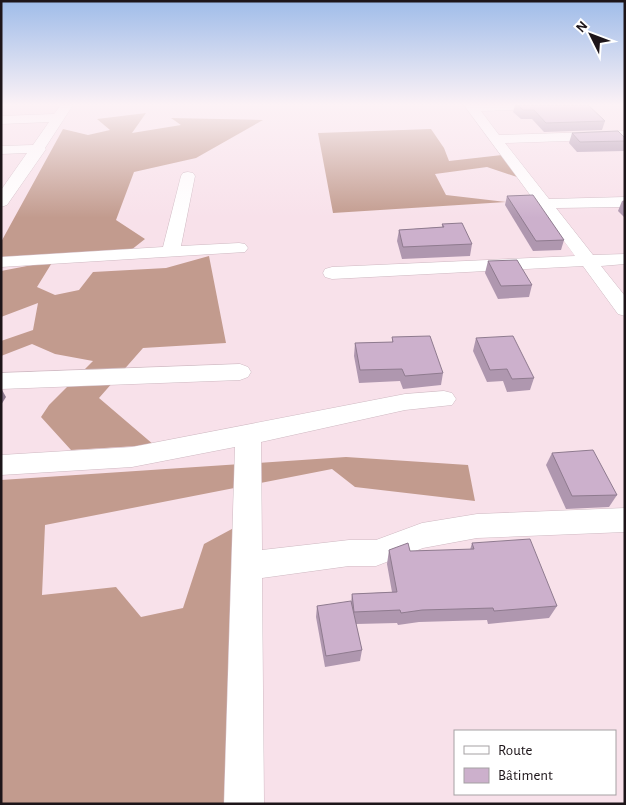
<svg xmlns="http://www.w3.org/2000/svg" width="626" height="805" viewBox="0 0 626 805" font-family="'Alegreya Sans',sans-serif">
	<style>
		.forest { fill: #c29b8e }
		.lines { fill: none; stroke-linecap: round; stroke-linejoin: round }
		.minor-casing { stroke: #cfb9c2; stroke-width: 1 }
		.minor { fill: #fff; fill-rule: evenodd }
		.wall { fill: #af97af }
		.shaded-wall { fill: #8f7b8f }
		.building { fill: #ccb0cc; stroke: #8f7b8f }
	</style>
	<rect width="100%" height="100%" fill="#f8e1ea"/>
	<g class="forest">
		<path d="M146,113L132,133L181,125L171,118L263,120L196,158L134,172L116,220L145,239L126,254L1,262V242L63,129L88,135L110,130L97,119Z"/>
		<path d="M431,129L444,148L449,161L502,155L520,178L487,167L435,174L446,195L506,202L333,213L318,133Z"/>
		<path d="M209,256L226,343L143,348L99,398L154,445L71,450L41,417L49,405L93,361L55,354L32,344L1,356V341L33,330L38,303L1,317V271L53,261L37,287L55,295L79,290L93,272L166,268Z"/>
		<path d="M346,457L468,465L475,501L355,487L332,469L45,525L42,595L116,587L141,617L183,608L204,544L256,516L247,804H1V480Z"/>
	</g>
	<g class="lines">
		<defs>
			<g id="minor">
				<path d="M61,105H73L45,148L46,149L7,205L1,207V190L27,153L1,154V146L33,145L49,122L1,124V116L54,114Z"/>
				<path d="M464,105H548L542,109L481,111L499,135L625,131V139L505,143L549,199L625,197V207L556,208L593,255L625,254V264L601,266L625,296V316L618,314L583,266L332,279L325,277L323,273L325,269L332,267L575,256Z"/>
				<path d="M188,172L193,173L195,176L181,246L239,243L245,244L248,248L245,252L1,267V257L163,247L181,176L183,173Z"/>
				<path d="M240,364L248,367L251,372L248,377L240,380L1,389V373Z"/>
				<path d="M444,391L452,393L456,399L452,405L405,410L261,442L262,550L349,540H376L422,523L477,514L625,508V532L477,538L423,548L376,566H349L262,578L264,804H224L235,447L132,467L1,475V455L132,447L405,394Z"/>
			</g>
		</defs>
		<use href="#minor" class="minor-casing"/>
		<use href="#minor" class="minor"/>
	</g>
	<g class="wall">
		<path d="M515,105H588L605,121L602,130L544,132L532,119H521L513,112Z"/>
		<path d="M572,133L625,138V150L624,151L577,152L569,143Z"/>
		<path d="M507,196L564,240L561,250L533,251L505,205Z"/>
		<path d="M625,200V218L618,211L622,201Z"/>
		<path d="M442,224L472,244L470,256L402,259L397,241L399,230L442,227Z"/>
		<path d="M488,261L532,285L529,297L498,299L485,273Z"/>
		<path d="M392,337L443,373L441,385L403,389L400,381L359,383L354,356L355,343L392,342Z"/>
		<path d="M476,338L534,378L530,390L507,392L503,381L487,382L473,351Z"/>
		<path d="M552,453L617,495L609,507L566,509L546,465Z"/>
		<path d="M472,543L557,606L549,618L488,624L487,620L419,622L398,625L397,623L356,624L362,650L360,661L325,667L316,617L317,606L351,603L352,594L392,592L387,564L389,550L410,551L470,550Z"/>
	</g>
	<path class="shaded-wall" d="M1,388L6,397L1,405Z"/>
	<g class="building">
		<path d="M518,105H588L605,121L546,123L534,110H523Z"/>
		<path d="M618,131L625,138V141L580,142L572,133Z"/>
		<path d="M533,195L564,240L536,241L507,196Z"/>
		<path d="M462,223L472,244L403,247L399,230L444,227L442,224Z"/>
		<path d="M517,260L532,285L501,286L488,261Z"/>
		<path d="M430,336L443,373L405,376L402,369L360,370L355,343L393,342L392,337Z"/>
		<path d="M513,336L534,378L512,379L507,369L490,370L476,338Z"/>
		<path d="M593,450L617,495L572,496L552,453Z"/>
		<path d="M530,539L557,606L494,611L493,608L422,610L401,613L400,610L354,612L352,594L397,592L389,550L408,543L410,551L474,549L472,543Z"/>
		<path d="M351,601L362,650L326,656L317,606Z"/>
	</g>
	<linearGradient id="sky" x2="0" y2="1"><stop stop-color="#9fbce9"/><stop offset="0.48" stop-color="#fcf2f6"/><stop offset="1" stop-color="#fcf2f6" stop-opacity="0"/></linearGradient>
	<rect width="626" height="218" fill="url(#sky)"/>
	<rect width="626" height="805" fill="none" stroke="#1d1519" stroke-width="5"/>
	<rect x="454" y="730" width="162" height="65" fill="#ffffff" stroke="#a5a1a3"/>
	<rect x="464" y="746" width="25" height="8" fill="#ffffff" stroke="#a5a1a3"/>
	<text x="498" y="755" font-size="15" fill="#1d1519">Route</text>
	<rect x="464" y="768" width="25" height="15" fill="#ccb0cc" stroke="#a5a1a3"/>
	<text x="498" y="780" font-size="15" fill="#1d1519">Bâtiment</text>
	<g transform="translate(591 35) rotate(312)" stroke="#ffffff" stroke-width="4" paint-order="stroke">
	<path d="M0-4L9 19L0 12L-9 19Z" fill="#1d1519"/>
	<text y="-8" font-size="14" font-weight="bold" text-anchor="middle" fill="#1d1519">N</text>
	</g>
</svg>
